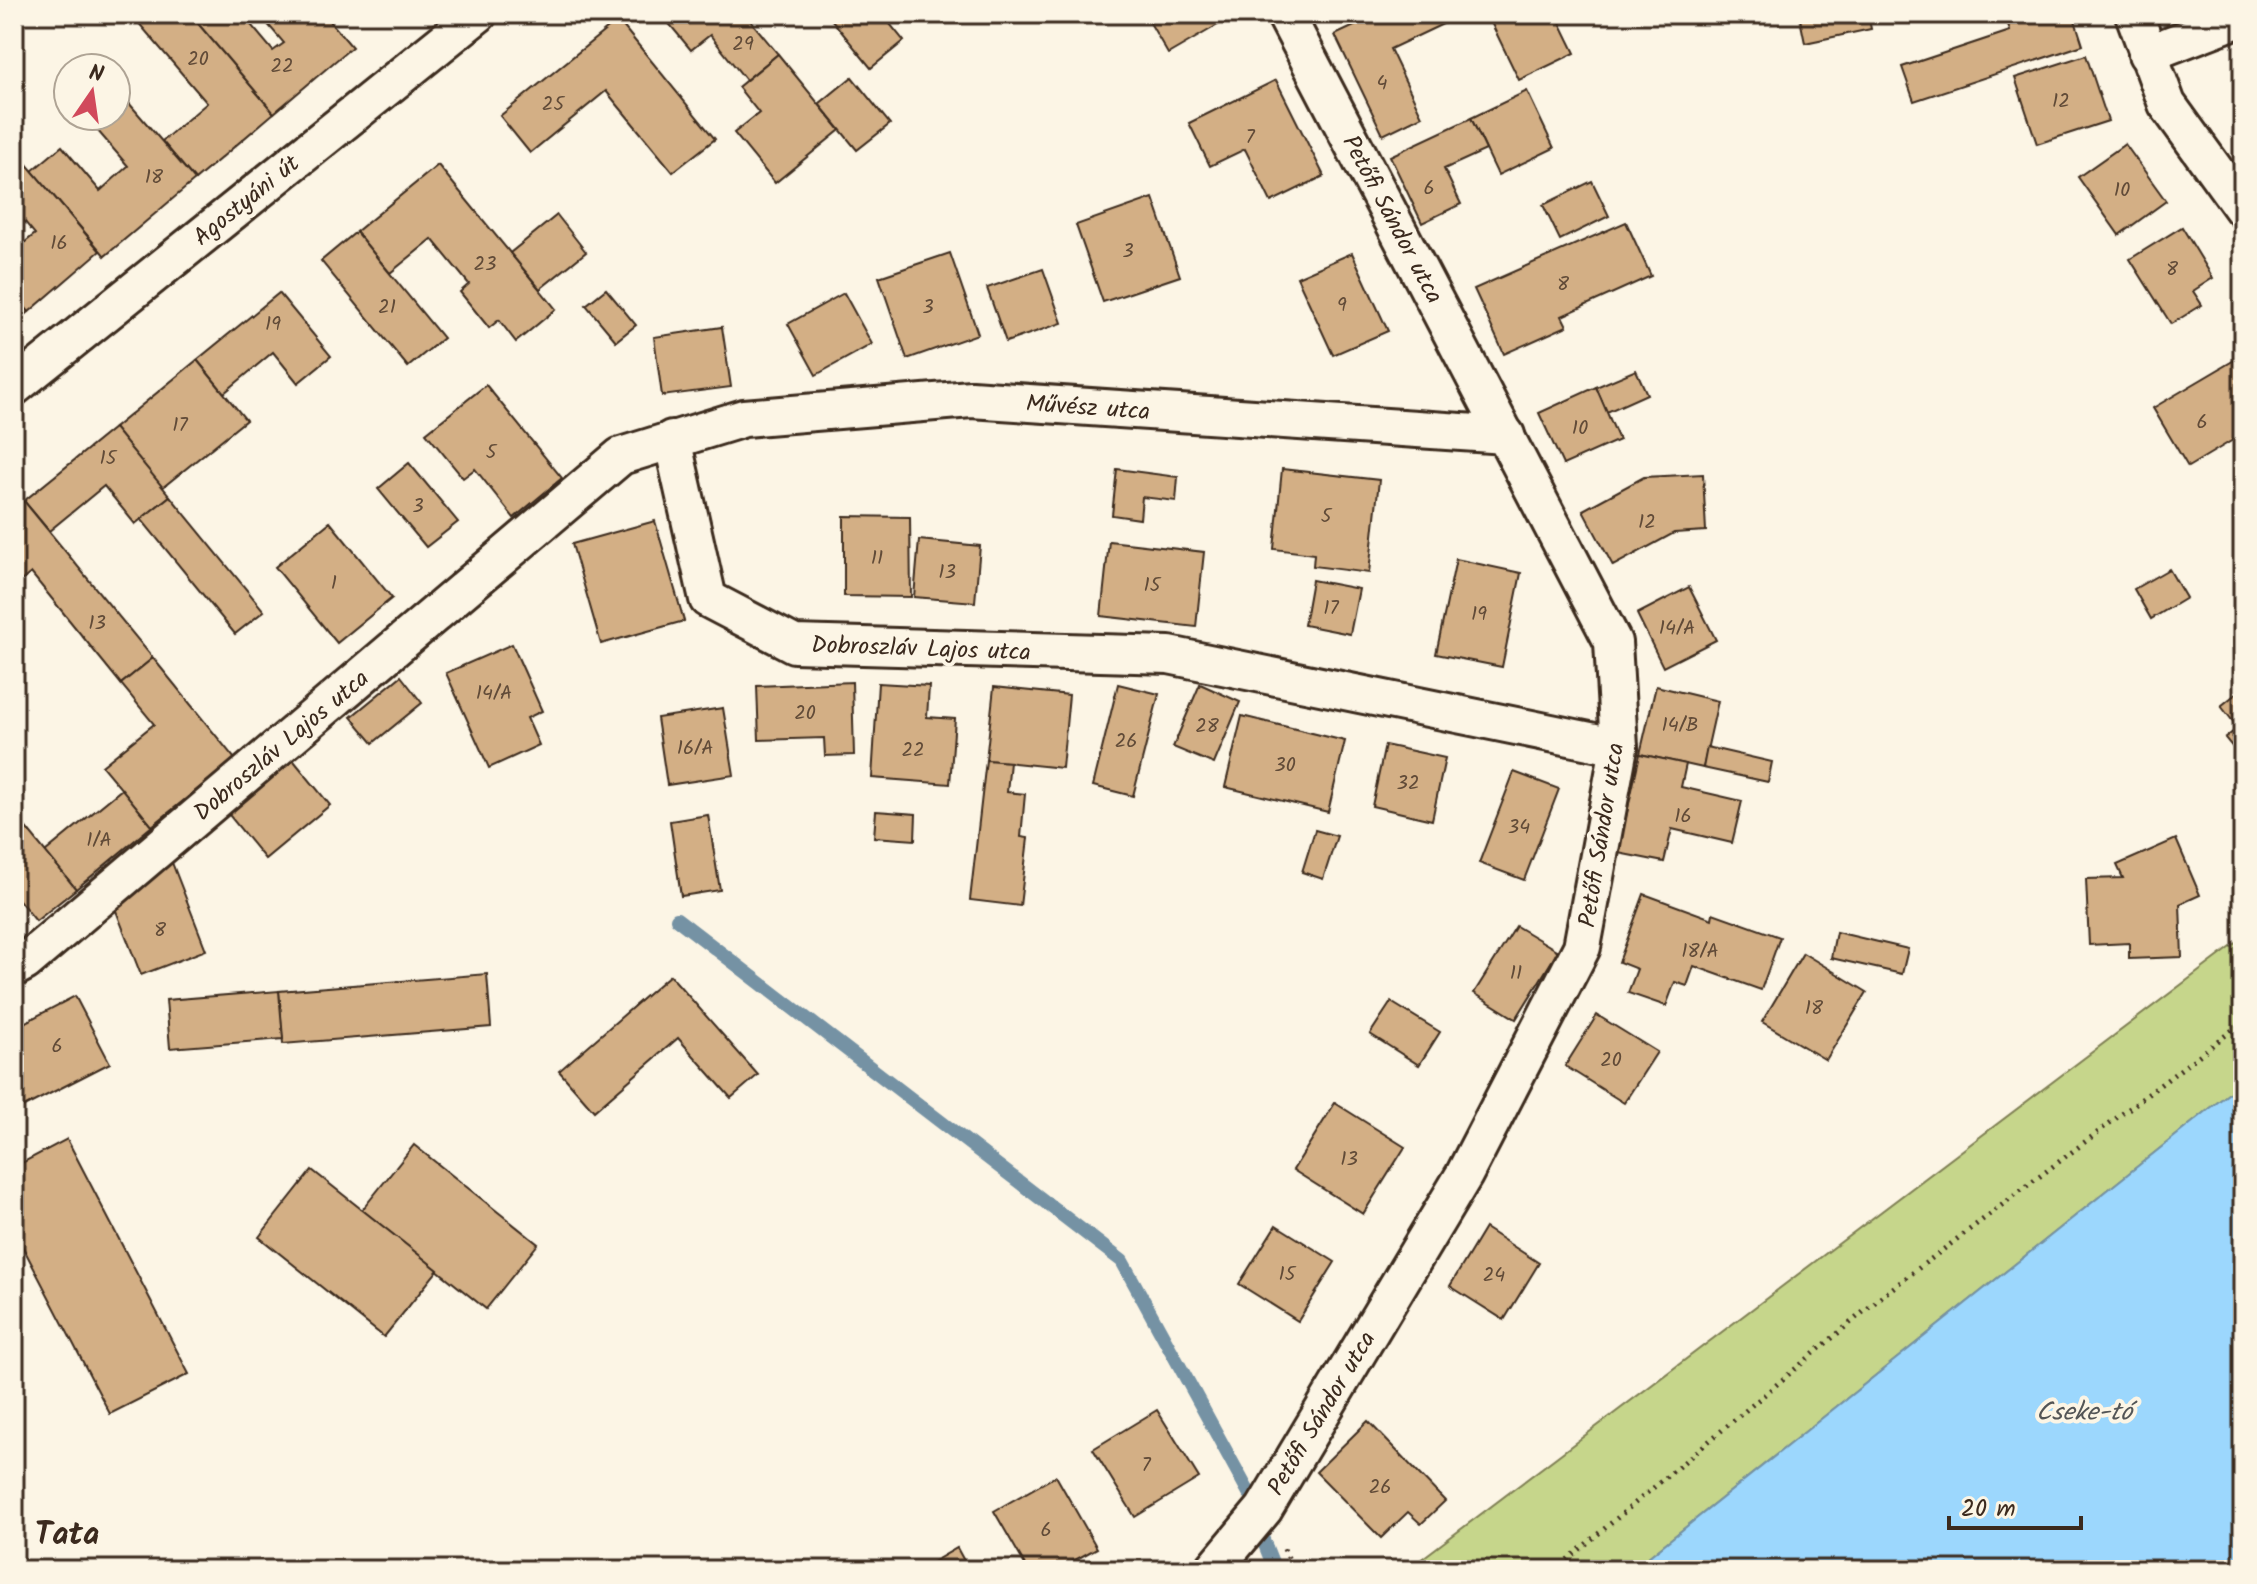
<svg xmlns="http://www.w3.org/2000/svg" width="2257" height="1584" viewBox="0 0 2257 1584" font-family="Kalam,sans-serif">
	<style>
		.green { fill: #c6d68b; stroke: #808054; stroke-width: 2 }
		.water { fill: #9cd7fd; stroke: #7592a4; stroke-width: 2 }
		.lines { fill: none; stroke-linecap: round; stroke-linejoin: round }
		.stream { stroke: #7592a4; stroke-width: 14 }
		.building { fill: #d3af85; stroke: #3b2a1e; stroke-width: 2 }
		.street-casing { stroke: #3b2a1e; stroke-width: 42 }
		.path { stroke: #3b2a1e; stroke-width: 5; stroke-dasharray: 2 6; stroke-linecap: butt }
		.street { stroke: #fcf5e5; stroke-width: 36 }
		.labels { text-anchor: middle; stroke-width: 8; stroke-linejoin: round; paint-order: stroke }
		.number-label { font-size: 20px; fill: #614b38 }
		.street-label { font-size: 24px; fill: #3b2a1e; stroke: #fcf5e5 }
		.water-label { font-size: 26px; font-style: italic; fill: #535556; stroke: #fcf5e5 }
		.district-label { font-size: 32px; font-weight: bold; fill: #3b2a1e; stroke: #fcf5e5 }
	</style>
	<rect width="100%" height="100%" fill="#fcf5e5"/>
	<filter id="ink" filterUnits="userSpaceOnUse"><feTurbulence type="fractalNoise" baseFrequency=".0125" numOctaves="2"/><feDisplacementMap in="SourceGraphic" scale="16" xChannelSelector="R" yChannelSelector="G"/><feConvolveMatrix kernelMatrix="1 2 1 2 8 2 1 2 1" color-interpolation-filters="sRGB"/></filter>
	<g filter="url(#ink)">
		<path class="green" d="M2243,938V1082L1632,1570H1407Z"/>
		<path class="water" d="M2243,1082V1570H1632Z"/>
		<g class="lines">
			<g class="stream">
				<path d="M677,919L1122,1261L1249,1493"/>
				<path d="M1262,1537L1275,1570"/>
			</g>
		</g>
		<g class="building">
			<path d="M131,14H190L274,113L195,180L162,141L207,103Z"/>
			<path d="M190,14H242L273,51L284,43L259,14H324L352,47L274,113Z"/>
			<path d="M661,14H745L778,54L746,80L710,35L691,50Z"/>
			<path d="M827,14H882L904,41L871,68Z"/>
			<path d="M1145,14H1235V15L1168,54Z"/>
			<path d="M1380,14H1464L1390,49L1422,116L1383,135L1335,35Z"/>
			<path d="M1487,14H1556L1575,53L1519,80Z"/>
			<path d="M1799,14H1868L1871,29L1805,43Z"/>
			<path d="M2005,14H2073L2083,45L1914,101L1902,67L2010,31Z"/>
			<path d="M618,20L715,139L673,172L606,91L530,153L500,116Z"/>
			<path d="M778,54L840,130L775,183L734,133L759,113L738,87Z"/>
			<path d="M2086,55L2108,121L2037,144L2015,78Z"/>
			<path d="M852,77L890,124L857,150L819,104Z"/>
			<path d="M1276,80L1324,176L1271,202L1245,149L1210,166L1189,123Z"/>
			<path d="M116,88L195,180L105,256L32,171L62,146L100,191L128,166L85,116H116Z"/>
			<path d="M1527,91L1554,148L1498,175L1471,118Z"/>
			<path d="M1471,118L1486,150L1444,169L1461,204L1422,223L1390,156Z"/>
			<path d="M2125,144L2166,201L2119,235L2078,177Z"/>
			<path d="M19,155L100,251L29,312L14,295V251L35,234L14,209V159Z"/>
			<path d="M438,165L556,309L516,342L499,320L489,328L460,292L469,284L432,239L390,273L356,232Z"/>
			<path d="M1592,181L1609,216L1560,240L1543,205Z"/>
			<path d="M1153,198L1180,276L1103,302L1076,225Z"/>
			<path d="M557,215L586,252L540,289L510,253Z"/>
			<path d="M1626,222L1651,276L1562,316L1567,326L1504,354L1474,289Z"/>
			<path d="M2182,227L2213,278L2193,291L2202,305L2171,324L2130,259Z"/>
			<path d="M356,232L443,338L408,367L321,261Z"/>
			<path d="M950,253L978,334L907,359L879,277Z"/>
			<path d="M1352,253L1388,331L1333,355L1297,277Z"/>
			<path d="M1043,269L1062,323L1006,342L987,288Z"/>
			<path d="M606,289L636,325L616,341L586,305Z"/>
			<path d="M279,293L331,356L298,383L273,352L224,393L197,360Z"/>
			<path d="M844,293L872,344L816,375L788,324Z"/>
			<path d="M14,295L29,312L14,325Z"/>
			<path d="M722,327L731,387L662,396L654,337Z"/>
			<path d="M2243,355V434L2188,467L2153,408Z"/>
			<path d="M197,360L246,420L162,488L114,428Z"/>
			<path d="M1636,370L1647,394L1607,412L1596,387Z"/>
			<path d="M486,385L562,478L514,518L475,469L463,478L426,433Z"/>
			<path d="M1596,387L1619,440L1563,465L1539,413Z"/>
			<path d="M114,428L170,496L135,524L104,486L49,531L24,501Z"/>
			<path d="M409,463L458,522L426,547L378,489Z"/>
			<path d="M1117,469L1178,477L1176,501L1142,497L1140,519L1112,515Z"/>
			<path d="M1282,469L1379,480L1369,573L1313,566L1314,554L1274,549Z"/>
			<path d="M1703,474L1706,531L1674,533L1613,566L1583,510L1644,477Z"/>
			<path d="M170,496L264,611L235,634L141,519Z"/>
			<path d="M24,501L153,658L121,684L31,573L14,587V509Z"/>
			<path d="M844,516L910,517L911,597L844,596Z"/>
			<path d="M655,521L684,621L601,644L572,544Z"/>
			<path d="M330,522L392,598L337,643L275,567Z"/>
			<path d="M919,540L980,546L975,602L914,597Z"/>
			<path d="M1109,541L1204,552L1196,627L1101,616Z"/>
			<path d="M1456,559L1521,573L1502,667L1436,654Z"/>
			<path d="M2169,569L2186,598L2151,619L2134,589Z"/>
			<path d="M1312,580L1359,589L1350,634L1304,625Z"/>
			<path d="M1689,587L1716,640L1663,667L1637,614Z"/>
			<path d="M512,644L542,711L527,718L539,745L489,768L446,673Z"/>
			<path d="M153,658L235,759L152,826L102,766L154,724L121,684Z"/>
			<path d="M401,676L422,703L373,743L351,717Z"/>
			<path d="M852,682L854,755L825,756L824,738L759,740L757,686Z"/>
			<path d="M878,683L929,686L927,717L955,719L950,784L872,778Z"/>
			<path d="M1118,684L1159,694L1133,796L1093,786Z"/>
			<path d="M1200,684L1240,702L1214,764L1173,747Z"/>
			<path d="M1656,686L1718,701L1703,768L1640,754Z"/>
			<path d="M994,687L1069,695L1062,768L986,760Z"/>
			<path d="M2243,688V760L2225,738L2238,728L2221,706Z"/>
			<path d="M723,708L734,775L667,785L657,718Z"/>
			<path d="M1242,716L1345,741L1328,812L1225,787Z"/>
			<path d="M1385,745L1445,758L1432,820L1372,806Z"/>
			<path d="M1707,747L1772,762L1768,782L1703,768Z"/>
			<path d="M1640,754L1686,764L1681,787L1742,801L1732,843L1672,829L1664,862L1618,853Z"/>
			<path d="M290,756L330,805L265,859L225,810Z"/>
			<path d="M986,760L1010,762L1007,792L1025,794L1021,837L1028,838L1020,906L970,900Z"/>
			<path d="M1514,772L1559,789L1524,880L1479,863Z"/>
			<path d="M122,789L152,826L76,889L45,852Z"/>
			<path d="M876,811L916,814L915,840L874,837Z"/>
			<path d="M14,813L76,889L36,921L14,894Z"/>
			<path d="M708,815L720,890L681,896L670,821Z"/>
			<path d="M1315,830L1337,836L1323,879L1302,872Z"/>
			<path d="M2176,839L2200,895L2180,904L2182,957L2129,959V943L2089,945L2086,879L2123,878L2117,865Z"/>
			<path d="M171,860L206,950L141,975L115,908Z"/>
			<path d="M1644,894L1712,919L1713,913L1780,937L1761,990L1694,966L1687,986L1675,982L1666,1006L1628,993L1637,969L1619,962Z"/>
			<path d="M1516,926L1558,951L1516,1019L1474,993Z"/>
			<path d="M1836,932L1908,949L1902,974L1831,958Z"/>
			<path d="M1803,953L1867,992L1826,1060L1762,1022Z"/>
			<path d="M487,974L491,1027L283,1044L279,991Z"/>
			<path d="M670,975L758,1075L731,1098L678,1038L594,1111L559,1071Z"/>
			<path d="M279,991L283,1039L170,1048L166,1000Z"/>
			<path d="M75,996L110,1063L14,1112V1028Z"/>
			<path d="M1391,1002L1440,1032L1419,1065L1370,1034Z"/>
			<path d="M1597,1015L1657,1052L1624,1103L1565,1066Z"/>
			<path d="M1335,1103L1405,1147L1363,1214L1293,1170Z"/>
			<path d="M67,1139L189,1374L110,1414L14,1230V1167Z"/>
			<path d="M414,1145L538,1244L486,1309L362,1210Z"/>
			<path d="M312,1170L438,1270L384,1337L259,1237Z"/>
			<path d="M1276,1225L1335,1262L1298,1321L1239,1284Z"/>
			<path d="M1485,1228L1539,1263L1504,1320L1450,1286Z"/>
			<path d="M1157,1410L1199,1478L1135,1517L1093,1449Z"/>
			<path d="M1368,1421L1445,1501L1421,1524L1408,1512L1381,1538L1316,1472Z"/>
			<path d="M1056,1476L1097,1548L1057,1570H1028L994,1511Z"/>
			<path d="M957,1548L969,1570H919Z"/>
		</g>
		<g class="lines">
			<defs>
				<g id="street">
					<path d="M2134,14L2167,104L2243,209"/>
					<path d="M2147,54L2243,17"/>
					<path d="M14,387L478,14"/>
					<path d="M672,439L708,599L794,644L1169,655L1619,747"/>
					<path d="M14,968L25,962L621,456L744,418L971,399L1506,435"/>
					<path d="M1213,1570L1264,1509L1464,1175L1582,947L1619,747L1613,642L1285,14"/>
				</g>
			</defs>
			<use href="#street" class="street-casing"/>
			<g class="path">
				<path d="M1284,1549L1294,1570"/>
				<path d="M1555,1570L1886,1293L2243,1022"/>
			</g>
			<use href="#street" class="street"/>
		</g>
	</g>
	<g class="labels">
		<g class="number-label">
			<text x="743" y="50">29</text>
			<text x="198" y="65">20</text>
			<text x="282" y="72">22</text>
			<text x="1382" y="89">4</text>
			<text x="2061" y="107">12</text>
			<text x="553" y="110">25</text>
			<text x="1250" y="143">7</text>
			<text x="154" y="183">18</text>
			<text x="1429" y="194">6</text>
			<text x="2122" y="196">10</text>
			<text x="59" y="249">16</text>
			<text x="1128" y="257">3</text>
			<text x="485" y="270">23</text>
			<text x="2172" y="275">8</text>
			<text x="1563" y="290">8</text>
			<text x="1342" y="311">9</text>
			<text x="387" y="313">21</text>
			<text x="928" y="313">3</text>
			<text x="273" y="330">19</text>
			<text x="2202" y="428">6</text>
			<text x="180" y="431">17</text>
			<text x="1580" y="434">10</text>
			<text x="491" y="458">5</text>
			<text x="108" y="464">15</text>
			<text x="418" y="512">3</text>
			<text x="1326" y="522">5</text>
			<text x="1647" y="528">12</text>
			<text x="877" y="564">11</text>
			<text x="947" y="578">13</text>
			<text x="334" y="589">1</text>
			<text x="1152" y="591">15</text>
			<text x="1331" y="614">17</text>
			<text x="1479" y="620">19</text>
			<text x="97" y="629">13</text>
			<text x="1677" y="634">14/A</text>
			<text x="494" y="699">14/A</text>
			<text x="805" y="719">20</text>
			<text x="1680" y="731">14/B</text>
			<text x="1207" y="732">28</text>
			<text x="1126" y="747">26</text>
			<text x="695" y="754">16/A</text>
			<text x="913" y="756">22</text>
			<text x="1285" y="771">30</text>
			<text x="1408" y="789">32</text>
			<text x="1683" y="822">16</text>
			<text x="1519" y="833">34</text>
			<text x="99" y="846">1/A</text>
			<text x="160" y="936">8</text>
			<text x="1700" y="957">18/A</text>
			<text x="1516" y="979">11</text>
			<text x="1814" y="1014">18</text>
			<text x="57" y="1052">6</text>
			<text x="1611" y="1066">20</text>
			<text x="1349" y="1165">13</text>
			<text x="1287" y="1280">15</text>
			<text x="1494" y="1281">24</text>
			<text x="1146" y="1471">7</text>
			<text x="1380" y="1493">26</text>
			<text x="1046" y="1536">6</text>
		</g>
		<g class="street-label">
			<text transform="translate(246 200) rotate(-39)" y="8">Agostyáni út</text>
			<text transform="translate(1393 219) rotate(62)" y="8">Petőfi Sándor utca</text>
			<text transform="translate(1088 407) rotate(4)" y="8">Művész utca</text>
			<text transform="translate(921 648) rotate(2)" y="8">Dobroszláv Lajos utca</text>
			<text transform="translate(281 745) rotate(-40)" y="8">Dobroszláv Lajos utca</text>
			<text transform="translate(1601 835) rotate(-81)" y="8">Petőfi Sándor utca</text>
			<text transform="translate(1321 1413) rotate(-59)" y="8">Petőfi Sándor utca</text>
		</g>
		<g class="water-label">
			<text x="2084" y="1420">Cseke-tó</text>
		</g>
		<g class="district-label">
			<text x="67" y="1544">Tata</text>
		</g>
	</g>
	<rect width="2257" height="1584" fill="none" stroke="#fcf5e5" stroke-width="48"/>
	<rect x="24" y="24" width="2209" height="1536" fill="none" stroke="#3b2a1e" stroke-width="3" filter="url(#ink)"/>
	<g transform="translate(92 92) rotate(13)"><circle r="38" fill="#fcf5e5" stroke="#afa495" stroke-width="2"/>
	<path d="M0-6L14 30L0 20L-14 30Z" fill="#d1495b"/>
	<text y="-12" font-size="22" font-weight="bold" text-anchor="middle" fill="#3b2a1e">N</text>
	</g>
	<path d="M1949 1516v12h132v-12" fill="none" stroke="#3b2a1e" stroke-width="4"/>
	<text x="1961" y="1516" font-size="24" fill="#3b2a1e" stroke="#fcf5e5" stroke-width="6" paint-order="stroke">20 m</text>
</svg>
